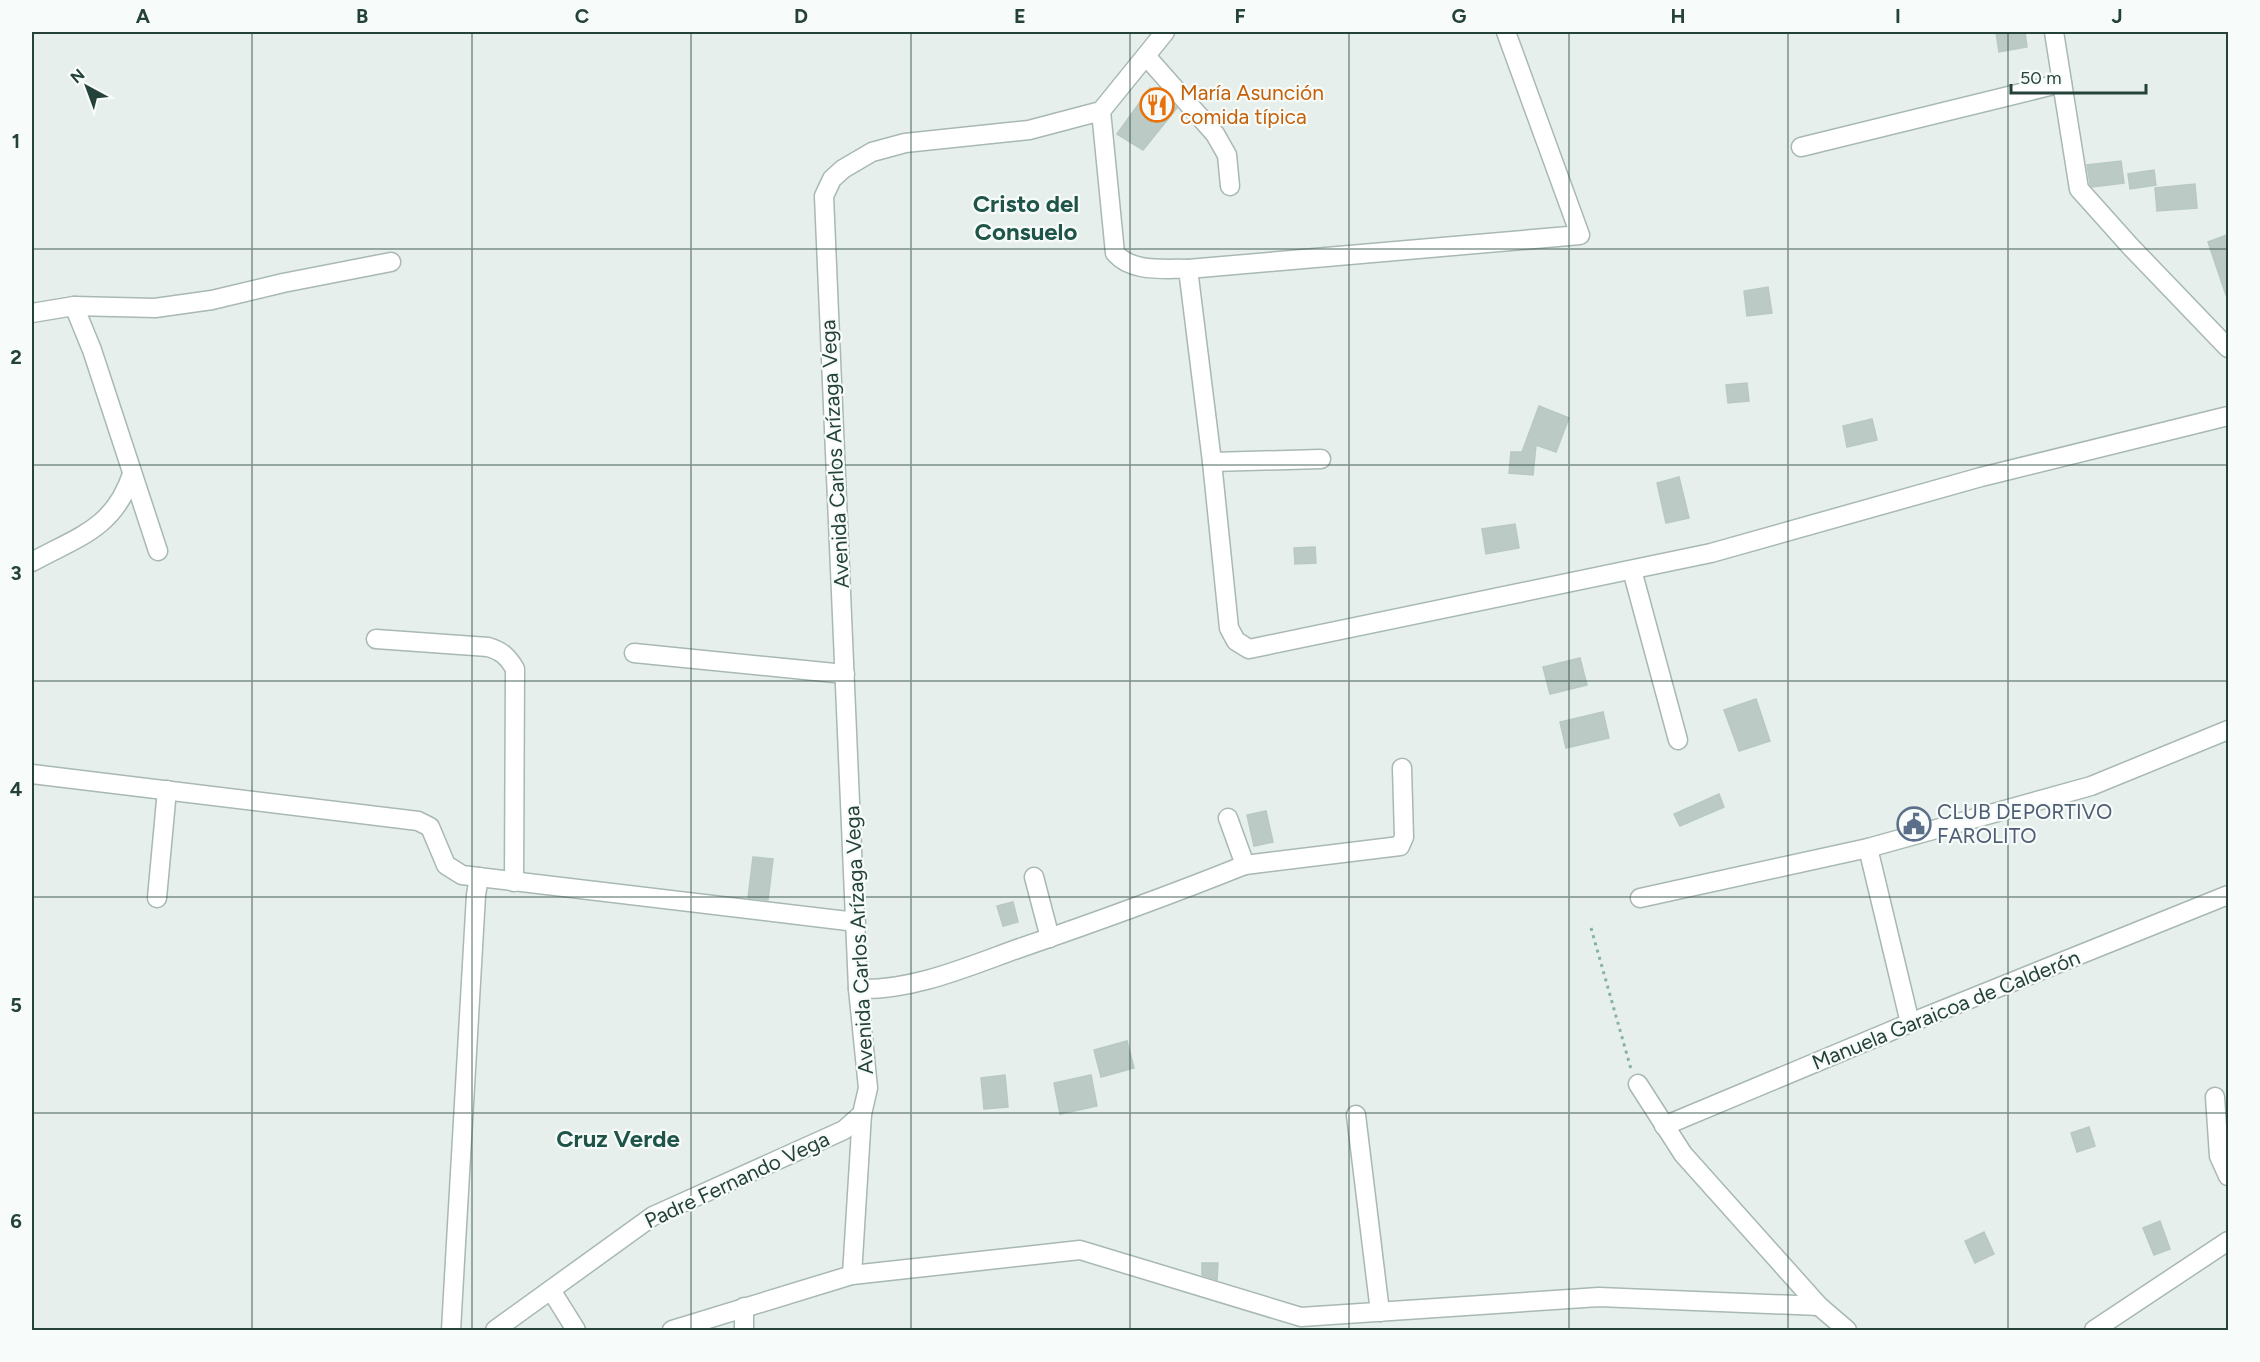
<svg xmlns="http://www.w3.org/2000/svg" width="2260" height="1362" viewBox="0 0 2260 1362" font-family="Figtree,sans-serif">
	<style>
		.building { fill: #bbcac4; stroke: #b8c9c2; stroke-width: 1.5 }
		.lines { fill: none; stroke-linecap: round; stroke-linejoin: round }
		.minor-casing { stroke: #a8b8b2; stroke-width: 21 }
		.path { stroke: #86b3a5; stroke-width: 3; stroke-dasharray: 3 4.5; stroke-linecap: butt }
		.minor { stroke: #fff; stroke-width: 18 }
		.grid { fill: none; stroke: #24423a; stroke-width: 1.5; stroke-opacity: 0.55 }
		.labels { text-anchor: middle; stroke-width: 4.5; stroke-linejoin: round; paint-order: stroke }
		.food-label { font-size: 21px; fill: #c56008; stroke: #f7fbf9; text-anchor: start }
		.street-label { font-size: 21px; fill: #24423a; stroke: #f7fbf9 }
		.service-label { font-size: 21px; fill: #4e5e75; stroke: #f7fbf9; text-anchor: start }
		.quarter-label { font-size: 24px; font-weight: bold; fill: #1f5548; stroke: #f7fbf9 }
		.neatline { fill: none; stroke: #24423a; stroke-width: 2 }
		.grid-label { font-size: 20px; text-anchor: middle; font-weight: bold; fill: #24423a }
	</style>
	<rect width="100%" height="100%" fill="#e6efeb"/>
	<g class="building">
		<path d="M1996,32H2025L2027,47L1999,52Z"/>
		<path d="M1150,88L1177,108L1143,150L1117,134Z"/>
		<path d="M2121,161L2124,183L2092,187L2090,184L2087,165Z"/>
		<path d="M2154,170L2156,185L2130,189L2128,174Z"/>
		<path d="M2195,184L2197,208L2157,211L2155,188Z"/>
		<path d="M2229,234V295H2226L2208,242Z"/>
		<path d="M1768,287L1772,313L1747,316L1744,291Z"/>
		<path d="M1747,383L1749,401L1728,403L1726,385Z"/>
		<path d="M1539,406L1569,418L1556,452L1536,445L1533,475L1509,473L1511,452H1522Z"/>
		<path d="M1872,419L1877,440L1847,447L1843,426Z"/>
		<path d="M1679,477L1689,518L1666,523L1657,483Z"/>
		<path d="M1515,524L1519,548L1486,554L1482,529Z"/>
		<path d="M1315,547L1316,563L1295,564L1294,548Z"/>
		<path d="M1580,658L1587,685L1550,694L1543,667Z"/>
		<path d="M1756,699L1770,741L1739,751L1724,710Z"/>
		<path d="M1603,712L1609,738L1566,748L1560,722Z"/>
		<path d="M1719,794L1724,807L1680,826L1674,814Z"/>
		<path d="M1266,811L1273,842L1254,846L1247,815Z"/>
		<path d="M753,857L773,859L768,900L748,898Z"/>
		<path d="M1013,902L1018,922L1003,926L997,906Z"/>
		<path d="M1127,1041L1134,1068L1101,1077L1094,1050Z"/>
		<path d="M1005,1075L1008,1107L984,1109L981,1078Z"/>
		<path d="M1091,1075L1097,1106L1060,1114L1054,1083Z"/>
		<path d="M2089,1127L2095,1146L2077,1152L2071,1133Z"/>
		<path d="M2160,1221L2170,1249L2154,1255L2143,1228Z"/>
		<path d="M1984,1232L1994,1254L1975,1263L1965,1241Z"/>
		<path d="M1202,1263H1218L1217,1280L1202,1275Z"/>
	</g>
	<g class="lines">
		<defs>
			<g id="minor">
				<path d="M2054,32L2079,189L2130,246L2228,348"/>
				<path d="M1146,56L1215,134L1227,155L1230,186"/>
				<path d="M1101,111L1115,253C1132,273 1164,268 1188,269L1212,462L1229,628L1236,641L1249,649L1711,553L1981,477L2228,416"/>
				<path d="M1801,147L2062,83"/>
				<path d="M1188,269L1580,235L1506,32"/>
				<path d="M74,306L92,350L158,551"/>
				<path d="M32,313L74,306L155,308L212,300L283,283L391,262"/>
				<path d="M1212,462L1321,459"/>
				<path d="M32,562C77,537 114,529 132,474"/>
				<path d="M1632,570L1678,740"/>
				<path d="M376,639L488,647C502,651 508,657 515,669L514,882"/>
				<path d="M634,653L845,674"/>
				<path d="M32,774L418,821L430,827L446,865L462,875L856,922"/>
				<path d="M1868,848L1910,1023"/>
				<path d="M1245,865L1400,846L1404,837L1402,768"/>
				<path d="M1034,877L1050,938"/>
				<path d="M157,898L167,790"/>
				<path d="M1640,898L1868,848L2091,786L2228,730"/>
				<path d="M858,989C912,991 967,967 1017,949C1093,923 1170,895 1245,865L1228,818"/>
				<path d="M1638,1084L1683,1154L1819,1306L1847,1330"/>
				<path d="M2215,1097L2219,1156L2228,1176"/>
				<path d="M1356,1115L1380,1312"/>
				<path d="M1664,1126L1910,1023L2228,895"/>
				<path d="M852,1275L862,1114L868,1088L858,989L824,196L832,179L843,169L872,152L905,143L1029,130L1101,111L1165,32"/>
				<path d="M551,1290L576,1330"/>
				<path d="M744,1307V1330"/>
				<path d="M451,1330L476,895L479,877"/>
				<path d="M495,1330L653,1216L844,1130L862,1114"/>
				<path d="M672,1330L852,1275L1080,1250L1301,1317L1599,1297L1819,1306"/>
				<path d="M2094,1330L2228,1241"/>
			</g>
		</defs>
		<use href="#minor" class="minor-casing"/>
		<path class="path" d="M1591,928L1631,1069"/>
		<use href="#minor" class="minor"/>
	</g>
	<path class="grid" d="M252,32V1330M472,32V1330M691,32V1330M911,32V1330M1130,32V1330M1349,32V1330M1569,32V1330M1788,32V1330M2008,32V1330M32,249H2228M32,465H2228M32,681H2228M32,897H2228M32,1113H2228"/>
	<defs>
		<symbol id="restaurant-ring" viewBox="-11 -11 22 22"><circle r="9.5" fill="#f7fbf9" stroke="#e8710a" stroke-width="1.5"/><path d="M-5-6h1v4h1v-4h1v4h1v-4h1v5L-1.5 .5V6h-2V.5L-5-1ZM5-6V6H3V1.5H1.5Q1.5-4 5-6Z" fill="#e8710a"/></symbol>
		<symbol id="civic-ring" viewBox="-11 -11 22 22"><circle r="9.5" fill="#f7fbf9" stroke="#5c6f8a" stroke-width="1.5"/><path d="M-.6-6.5H3V-4.5H.6V-3L4-1V1h2V6H-6V1h2V-1L-.6-3ZM-1.2 2.5V6h2.4V2.5Z" fill="#5c6f8a"/></symbol>
	</defs>
	<g fill-rule="evenodd">
		<use href="#restaurant-ring" x="1138" y="86" width="38" height="38"/>
		<use href="#civic-ring" x="1895" y="805" width="38" height="38"/>
	</g>
	<g class="labels">
		<g class="food-label">
			<text x="1180" y="100">María Asunción<tspan x="1180" dy="24">comida típica</tspan></text>
		</g>
		<g class="street-label">
			<text transform="translate(835 454) rotate(-93)" y="7">Avenida Carlos Arízaga Vega</text>
			<text transform="translate(859 940) rotate(-93)" y="7">Avenida Carlos Arízaga Vega</text>
			<text transform="translate(1946 1010) rotate(-22)" y="7">Manuela Garaicoa de Calderón</text>
			<text transform="translate(737 1180) rotate(-25)" y="7">Padre Fernando Vega</text>
		</g>
		<g class="service-label">
			<text x="1937" y="819">CLUB DEPORTIVO<tspan x="1937" dy="24">FAROLITO</tspan></text>
		</g>
		<g class="quarter-label">
			<text x="1026" y="212">Cristo del<tspan x="1026" dy="28">Consuelo</tspan></text>
			<text x="618" y="1147">Cruz Verde</text>
		</g>
	</g>
	<rect width="2260" height="1362" fill="none" stroke="#f7fbf9" stroke-width="66"/>
	<g transform="translate(87 87) rotate(319)" stroke="#f7fbf9" stroke-width="4.5" paint-order="stroke">
	<path d="M0-4.5L10 22L0 15L-10 22Z" fill="#24423a"/>
	<text y="-9" font-size="16" font-weight="bold" text-anchor="middle" fill="#24423a">N</text>
	</g>
	<path d="M2011 84v9h135v-9" fill="none" stroke="#24423a" stroke-width="3"/>
	<text x="2020" y="84" font-size="18" fill="#24423a" stroke="#f7fbf9" stroke-width="4.5" paint-order="stroke">50 m</text>
	<rect x="33" y="33" width="2194" height="1296" class="neatline"/>
	<g class="grid-label">
		<text x="143" y="23">A</text>
		<text x="362" y="23">B</text>
		<text x="582" y="23">C</text>
		<text x="801" y="23">D</text>
		<text x="1020" y="23">E</text>
		<text x="1240" y="23">F</text>
		<text x="1459" y="23">G</text>
		<text x="1678" y="23">H</text>
		<text x="1898" y="23">I</text>
		<text x="2117" y="23">J</text>
		<text x="16" y="148">1</text>
		<text x="16" y="364">2</text>
		<text x="16" y="580">3</text>
		<text x="16" y="796">4</text>
		<text x="16" y="1012">5</text>
		<text x="16" y="1228">6</text>
	</g>
</svg>
